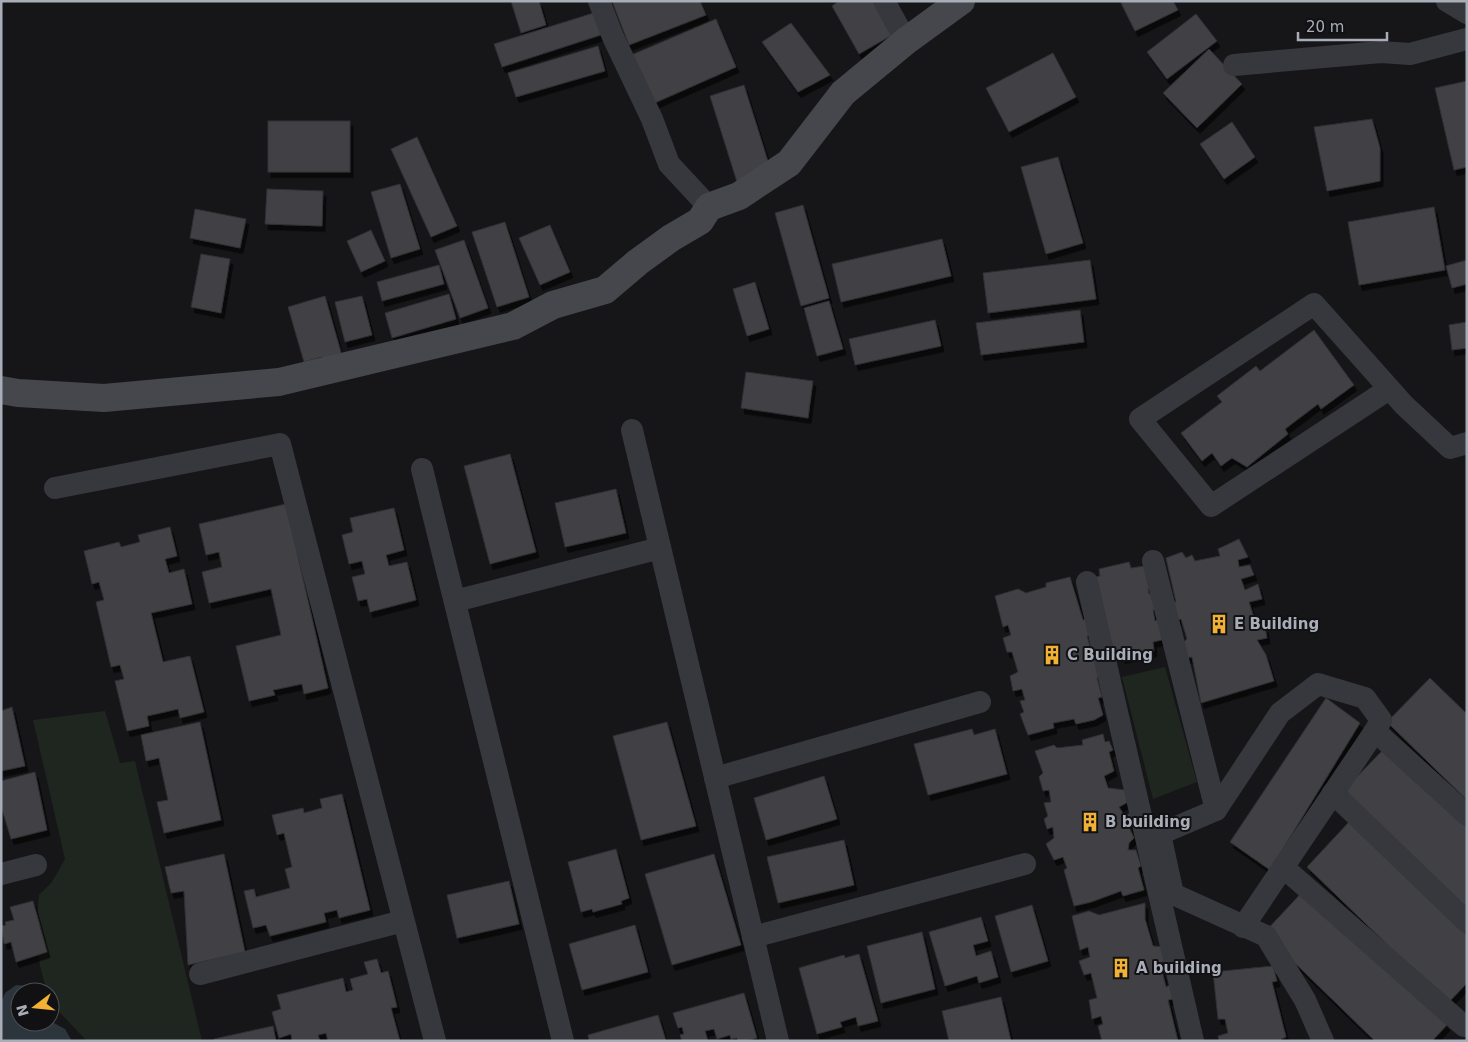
<svg xmlns="http://www.w3.org/2000/svg" width="1468" height="1042" viewBox="0 0 1468 1042" font-family="'DejaVu Sans',sans-serif">
	<style>
		.green { fill: #1e261f }
		.water { fill: #2c353c }
		.building { fill: #404145; stroke: #303034; filter: url(#shadow) }
		.lines { fill: none; stroke-linecap: round; stroke-linejoin: round }
		.street { stroke: #37383d; stroke-width: 22 }
		.secondary { stroke: #45474d; stroke-width: 28 }
		.labels { text-anchor: middle; stroke-width: 4; stroke-linejoin: round; paint-order: stroke }
		.poi-label { font-size: 15px; font-weight: bold; fill: #a8adb8; stroke: #111113; text-anchor: start }
	</style>
	<defs>
		<filter id="shadow"><feDropShadow dx="3" dy="5.5" stdDeviation="0" flood-color="#0009"/></filter>
	</defs>
	<rect width="100%" height="100%" fill="#161618"/>
	<g class="green">
		<path d="M1165,667L1197,782L1153,799L1122,677Z"/>
		<path d="M105,711L120,763L135,761L202,1041H89L85,1039L50,1002V992H47L40,966L36,932L39,895L52,882L65,859L33,720Z"/>
	</g>
	<path class="water" d="M16,985L31,986L35,992H20V1022H50V1018L54,1023L65,1029L72,1041H1V1003L5,993Z"/>
	<g class="building">
		<path d="M511,1H539L546,25L521,33Z"/>
		<path d="M612,1H700L706,15L629,45Z"/>
		<path d="M839,1H873L892,35L859,54L832,6Z"/>
		<path d="M1120,1H1173L1178,10L1135,31Z"/>
		<path d="M600,11L607,33L502,67L494,44Z"/>
		<path d="M1196,14L1217,41L1167,79L1147,52Z"/>
		<path d="M716,19L736,67L650,105L629,56Z"/>
		<path d="M791,23L830,75L798,92L762,42Z"/>
		<path d="M598,46L605,71L516,97L508,73Z"/>
		<path d="M1209,49L1242,84L1197,128L1163,93Z"/>
		<path d="M1053,53L1076,97L1009,132L986,88Z"/>
		<path d="M1467,81V167L1454,170L1435,88Z"/>
		<path d="M744,85L771,171L737,182L710,96Z"/>
		<path d="M1372,119L1380,148V181L1327,191L1314,127Z"/>
		<rect x="268" y="121" width="82" height="51"/>
		<path d="M1232,122L1255,157L1224,179L1200,144Z"/>
		<path d="M417,137L457,226L431,237L391,149Z"/>
		<path d="M1058,157L1083,243L1046,254L1021,167Z"/>
		<path d="M400,184L420,249L391,258L371,192Z"/>
		<path d="M267,189L323,191L322,226L265,224Z"/>
		<path d="M803,205L829,298L801,306L775,213Z"/>
		<path d="M1434,207L1445,270L1359,285L1348,222Z"/>
		<path d="M195,209L246,219L240,248L190,238Z"/>
		<path d="M505,222L529,297L497,307L472,232Z"/>
		<path d="M550,225L570,272L540,285L519,238Z"/>
		<path d="M371,230L385,261L361,272L347,241Z"/>
		<path d="M942,239L951,276L841,302L832,264Z"/>
		<path d="M464,240L488,308L460,318L435,250Z"/>
		<path d="M201,254L230,259L221,313L191,307Z"/>
		<path d="M1090,260L1096,299L988,313L983,273Z"/>
		<path d="M1467,260V284L1452,288L1446,266Z"/>
		<path d="M439,265L444,284L382,301L377,282Z"/>
		<path d="M755,282L769,329L747,336L733,289Z"/>
		<path d="M449,294L456,319L392,338L385,313Z"/>
		<path d="M325,296L342,356L323,361L322,357L304,362L288,307Z"/>
		<path d="M362,296L372,335L345,342L335,302Z"/>
		<path d="M829,301L843,349L817,356L804,308Z"/>
		<path d="M1080,310L1084,342L981,355L976,323Z"/>
		<path d="M935,320L941,346L855,365L849,339Z"/>
		<path d="M1467,322V348L1452,350L1449,325Z"/>
		<path d="M1314,330L1354,385L1321,409L1318,404L1285,429L1288,434L1247,467L1232,458L1221,466L1212,453L1202,461L1181,433L1222,402L1217,396L1256,366L1260,371Z"/>
		<path d="M746,372L813,381L808,418L741,408Z"/>
		<path d="M510,454L536,552L490,564L464,466Z"/>
		<path d="M616,489L626,533L565,547L555,503Z"/>
		<path d="M286,504L328,688L304,694L302,684L273,690L275,695L249,701L236,646L281,635L271,589L209,603L202,572L222,567L219,552L206,555L199,524Z"/>
		<path d="M394,508L404,550L386,555L389,566L407,562L416,600L370,612L367,599L358,601L352,577L365,574L362,561L349,564L342,535L353,532L350,518Z"/>
		<path d="M170,527L177,556L165,559L169,573L184,569L192,604L151,613L163,662L190,656L204,712L180,718L178,709L147,716L149,726L127,731L115,681L124,679L120,665L111,667L96,602L104,600L99,582L92,584L84,551L119,542L121,547L140,542L138,535Z"/>
		<path d="M1239,539L1248,557L1238,560L1239,567L1250,565L1254,575L1241,579L1245,590L1258,584L1262,599L1249,602L1258,630L1265,627L1267,638L1257,640L1266,655L1274,681L1201,703L1192,657L1183,658L1180,645L1187,639L1181,619L1174,621L1169,603L1176,602L1166,558L1182,552L1186,558L1192,555L1195,561L1220,556L1218,549Z"/>
		<path d="M1129,562L1131,568L1145,566L1151,588L1148,589L1149,594L1154,593L1158,609L1153,610L1155,621L1160,620L1165,639L1153,642L1154,651L1122,658L1121,651L1108,654L1092,578L1100,576L1099,569Z"/>
		<path d="M1070,577L1083,620L1088,619L1094,634L1087,636L1093,657L1097,658L1103,676L1097,678L1102,697L1098,698L1103,715L1094,720L1076,724L1074,719L1053,723L1054,728L1028,735L1020,714L1024,712L1020,701L1025,700L1022,689L1013,691L1010,676L1018,672L1012,652H1007L1003,638L1011,635L1008,625L1003,627L995,596L1018,589L1026,593L1046,587V583Z"/>
		<path d="M1430,678L1467,714V800L1387,722Z"/>
		<path d="M1326,698L1360,723L1270,870L1230,842Z"/>
		<path d="M12,707L25,766L1,771V711Z"/>
		<path d="M200,722L221,820L164,833L157,802L168,800L159,758L146,761L141,735Z"/>
		<path d="M667,722L696,826L641,840L613,736Z"/>
		<path d="M972,729L974,735L995,729L1007,774L928,795L914,744Z"/>
		<path d="M1103,734L1105,742L1109,741L1113,750L1109,752L1114,771L1104,776L1108,788L1125,790L1128,802L1119,807L1124,815L1132,813L1136,825L1129,827L1134,838L1129,843L1128,850H1136L1141,866L1138,868L1144,890L1123,896L1121,891L1091,902L1074,906L1064,870L1067,868L1063,857L1054,860L1046,844L1054,838L1053,827L1047,829L1044,819L1048,816L1044,803L1051,802L1049,790L1043,791L1039,777L1043,773L1035,751L1054,745L1057,748L1083,745L1082,740Z"/>
		<path d="M1385,748L1467,827V914L1342,792Z"/>
		<path d="M35,772L47,830L11,839L1,806V781Z"/>
		<path d="M824,776L837,819L766,840L754,798Z"/>
		<path d="M342,794L370,910L339,918L337,910L324,913L326,922L270,936L266,925L253,928L244,891L254,889L256,897L290,888L285,869L292,867L284,833L277,835L272,815L303,808L304,813L322,808L320,799Z"/>
		<path d="M1349,822L1467,935V983L1448,1003L1307,867Z"/>
		<path d="M844,840L854,885L778,903L767,857Z"/>
		<path d="M616,849L629,898L621,901L622,904L593,912L592,909L581,912L568,862Z"/>
		<path d="M224,854L245,952L188,965L184,891L171,893L165,867Z"/>
		<path d="M714,854L741,945L672,965L645,874Z"/>
		<path d="M509,881L519,924L457,938L447,895Z"/>
		<path d="M1306,888L1447,1025L1432,1041H1375L1264,933Z"/>
		<path d="M33,901L47,952L16,962L11,942L4,944L1,926L6,925L5,922L14,920L10,907Z"/>
		<path d="M1145,903V919L1153,946L1164,947L1167,960L1160,963L1166,987L1172,984L1177,998L1168,1000L1178,1041H1102L1098,1026L1103,1024L1101,1016L1092,1019L1089,1000L1097,998L1091,973L1084,975L1079,961L1090,957L1088,947L1080,950L1072,916L1089,911L1099,915Z"/>
		<path d="M1032,905L1048,961L1011,972L995,916Z"/>
		<path d="M981,917L988,941L973,945L976,956L991,951L998,977L979,983L977,976L945,986L929,932Z"/>
		<path d="M635,925L648,972L582,990L569,944Z"/>
		<path d="M922,932L935,989L881,1003L867,946Z"/>
		<path d="M859,954L878,1021L858,1026L856,1017L840,1022L842,1027L817,1034L799,968L844,955L845,958Z"/>
		<path d="M377,959L381,973L388,971L397,1007L391,1008L400,1041H328L326,1033L318,1035L320,1041H292L291,1034L279,1038L272,1012L281,1009L277,995L343,978L346,992L353,990L350,979L368,974L364,962Z"/>
		<path d="M1273,966L1277,981L1272,982L1286,1037L1281,1039L1282,1041H1219L1218,1036L1228,1033L1225,1019H1218L1213,972Z"/>
		<path d="M744,993L757,1038L746,1041H738L737,1038L731,1039L730,1035L717,1039L714,1029L705,1031L708,1041H682L680,1035L684,1034L682,1027L678,1028L673,1013Z"/>
		<path d="M1001,997L1011,1041H949L942,1011Z"/>
		<path d="M658,1015L666,1041H589L588,1035Z"/>
		<path d="M273,1026L276,1041H214V1039Z"/>
	</g>
	<g class="lines">
		<g class="street">
			<path d="M599,1L613,37L652,119L669,164L709,207"/>
			<path d="M884,1L906,41"/>
			<path d="M1447,1L1467,13"/>
			<path d="M1234,65L1381,52L1410,54L1467,39"/>
			<path d="M1389,389L1211,506L1140,419L1314,304L1404,405L1450,448L1467,443"/>
			<path d="M632,430L778,1041"/>
			<path d="M422,469L563,1041"/>
			<path d="M55,488L280,444L435,1041"/>
			<path d="M1153,561L1216,810"/>
			<path d="M1087,582L1193,1041"/>
			<path d="M455,601L660,548"/>
			<path d="M1375,731L1467,815"/>
			<path d="M715,778L980,702"/>
			<path d="M1333,793L1467,922"/>
			<path d="M1283,867L1464,1026"/>
			<path d="M1,874L36,865"/>
			<path d="M1243,927L1375,731L1381,720L1365,698L1318,684L1280,713L1216,810L1160,834L1173,894L1266,936L1305,1000L1323,1041"/>
			<path d="M753,937L1025,864"/>
			<path d="M200,974L403,921"/>
		</g>
		<path class="secondary" d="M1,390L18,393L104,398L279,382L513,326L553,305L605,290L638,262L671,238L700,221L709,207L739,196L789,163L843,93L906,41L961,1"/>
	</g>
	<defs>
		<symbol id="building-bare" viewBox="-9 -9 18 18"><path d="M-4-6H4V6H1V3H-1V6H-4ZM-2.5-4.3h1.7v1.8h-1.7ZM.8-4.3h1.7v1.8H.8ZM-2.5-1h1.7V.8h-1.7ZM.8-1h1.7V.8H.8Z" fill="#f2b134" stroke="#111113" stroke-width="2.5" paint-order="stroke"/></symbol>
	</defs>
	<g fill-rule="evenodd">
		<use href="#building-bare" x="1205" y="610" width="28" height="28"/>
		<use href="#building-bare" x="1038" y="641" width="28" height="28"/>
		<use href="#building-bare" x="1076" y="808" width="28" height="28"/>
		<use href="#building-bare" x="1107" y="954" width="28" height="28"/>
	</g>
	<g class="labels">
		<g class="poi-label">
			<text x="1234" y="629">E Building</text>
			<text x="1067" y="660">C Building</text>
			<text x="1105" y="827">B building</text>
			<text x="1136" y="973">A building</text>
		</g>
	</g>
	<rect width="1468" height="1042" fill="none" stroke="#a8adb8" stroke-width="5"/>
	<g transform="translate(35 1007) rotate(254)"><circle r="24" fill="#111113" stroke="#4d4f55"/>
	<path d="M0-4L9 19L0 12L-9 19Z" fill="#f2b134"/>
	<text y="-8" font-size="14" font-weight="bold" text-anchor="middle" fill="#a8adb8">N</text>
	</g>
	<path d="M1298 32v8h89v-8" fill="none" stroke="#a8adb8" stroke-width="2.5"/>
	<text x="1306" y="32" font-size="15" fill="#a8adb8" stroke="#111113" stroke-width="4" paint-order="stroke">20 m</text>
</svg>
